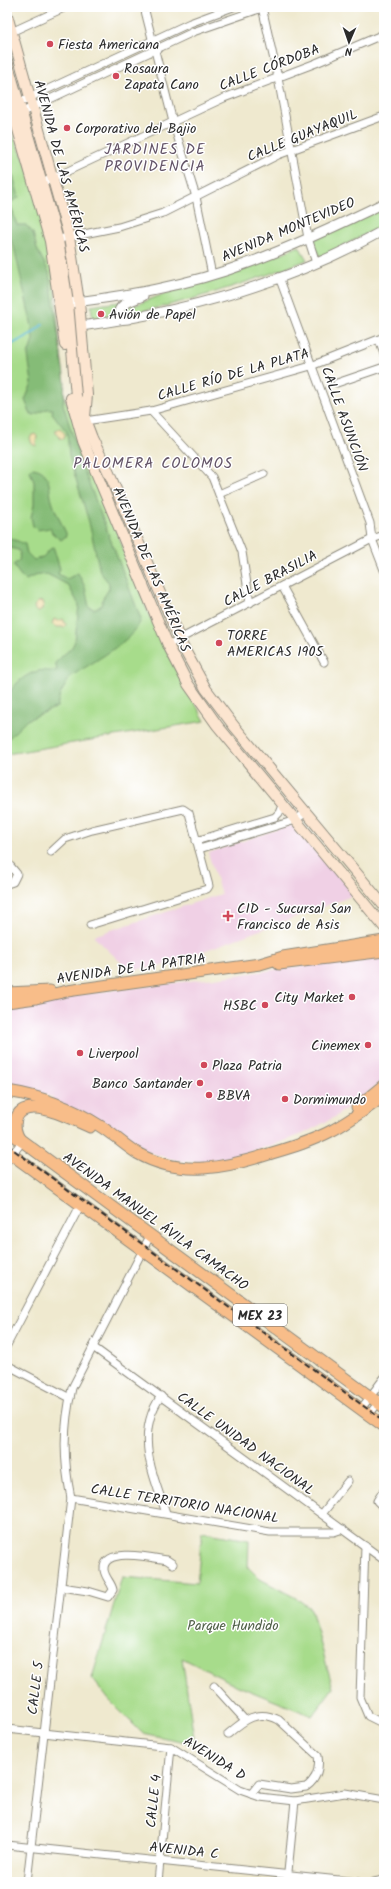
<svg xmlns="http://www.w3.org/2000/svg" width="391" height="1889" viewBox="0 0 391 1889" font-family="Kalam,sans-serif">
	<style>
		.built { fill: #f0d0e5 }
		.green { fill: #a7dc8b; stroke: #69845b }
		.forest { fill: #85bc77; stroke: #587451 }
		.sand { fill: #eeda9e; stroke: #8c8264 }
		.lines { fill: none; stroke-linecap: round; stroke-linejoin: round }
		.stream { stroke: #52b7d1; stroke-width: 2 }
		.canal { stroke: #52b7d1; stroke-width: 7 }
		.minor-casing { stroke: #8d8a7d; stroke-width: 9 }
		.tertiary-casing { stroke: #8d8a7d; stroke-width: 11 }
		.secondary-casing { stroke: #8d8a7d; stroke-width: 12 }
		.primary-casing { stroke: #8d8a7d; stroke-width: 13 }
		.minor { stroke: #fff; stroke-width: 7 }
		.tertiary { stroke: #fff; stroke-width: 9 }
		.secondary { stroke: #fce5d0; stroke-width: 10 }
		.primary { stroke: #f8bd89; stroke-width: 11 }
		.rail { stroke: #2b2b2b; stroke-width: 2; stroke-dasharray: 6 3; stroke-linecap: butt }
		.poi-dot { fill: #d1495b; stroke: #fff; stroke-width: 1.5 }
		.labels { text-anchor: middle; stroke-width: 3; stroke-linejoin: round; paint-order: stroke }
		.shield { fill: #fff; stroke: #6b6b6b; stroke-width: 1 }
		.shield-label { font-size: 13px; font-weight: bold; fill: #2b2b2b }
		.poi-label { font-size: 14px; fill: #2b2b2b; stroke: #fff; text-anchor: start }
		.street-label { font-size: 14px; fill: #2b2b2b; stroke: #fff }
		.park-label { font-size: 14px; fill: #506048; stroke: #fff }
		.neighbourhood-label { font-size: 15px; letter-spacing: 1px; fill: #645568; stroke: #fff }
	</style>
	<rect width="100%" height="100%" fill="#fff"/>
	<filter id="ink" filterUnits="userSpaceOnUse"><feTurbulence type="fractalNoise" baseFrequency=".025" numOctaves="2"/><feDisplacementMap in="SourceGraphic" scale="8" xChannelSelector="R" yChannelSelector="G"/><feConvolveMatrix kernelMatrix="1 2 1 2 8 2 1 2 1" color-interpolation-filters="sRGB"/></filter>
	<filter id="wash" filterUnits="userSpaceOnUse"><feTurbulence type="fractalNoise" baseFrequency=".012" numOctaves="4" result="noise"/><feDisplacementMap in="SourceGraphic" scale="16" xChannelSelector="R" yChannelSelector="G"/><feGaussianBlur stdDeviation="0.9" result="paint"/><feColorMatrix in="noise" values="0 0 0 0 0 0 0 0 0 0 0 0 0 0 0 0 0 1.4 0 .05"/><feComposite in="paint" operator="in"/></filter>
	<g filter="url(#wash)">
		<rect width="100%" height="100%" fill="#efe9cf"/>
		<g class="built">
			<path d="M293,824L355,895L163,966L129,970L93,936L221,894L208,853Z"/>
			<path d="M384,954V1080L335,1117L303,1134L273,1145L223,1159L196,1162L176,1160L151,1153L113,1130L51,1100L53,1097L7,1085V1003L223,977Z"/>
		</g>
		<g class="green">
			<path d="M7,123L47,207L65,399L150,617L176,669L205,721L7,754Z"/>
			<path d="M384,207V225L320,257L313,240Z"/>
			<path d="M299,246L307,260C247,283 187,303 124,315L122,312L124,307L133,306L187,285L239,272Z"/>
			<path d="M126,301L116,307L115,311L117,316L93,320L91,306Z"/>
			<path d="M202,1532L249,1540L248,1567L260,1579L296,1598L311,1609L333,1688L312,1716L238,1686L182,1658L195,1744L142,1733L109,1700L92,1678L122,1577L197,1583Z"/>
		</g>
		<g class="forest">
			<path d="M7,174L13,175L19,197L10,203L17,225H26L33,233L37,249L49,272L65,382L63,404L83,468L141,619C136,640 89,664 70,677C63,691 60,690 57,707L27,720L7,740V697C13,685 25,674 38,671C45,669 50,673 57,670L55,663L72,647L75,641L79,605L68,585L47,574L34,576L26,580L21,576L13,565L19,561L20,553L18,550L7,547V537L25,544L27,553L34,560L43,557L53,546L60,569L58,574L67,579L78,573L85,587L89,607L94,609L101,606L103,598L109,589V583L100,572L89,522L69,456L67,432L52,413L53,409H47L34,415L30,413L25,400L32,383L28,355L33,340L31,322L14,247L7,232Z"/>
			<path d="M33,468C52,471 48,487 52,501C55,512 61,522 66,533V536L61,540L52,533L50,528L37,530L33,526L31,517L34,505V482L30,471Z"/>
		</g>
		<g class="sand">
			<path d="M60,428L65,434L64,439L60,438L56,434V430Z"/>
			<path d="M32,435L35,434L37,436L36,446L32,444L30,438Z"/>
			<path d="M43,601L44,605L41,611L38,612L35,610L34,606L38,602Z"/>
			<path d="M54,619L58,621L63,619L66,625L64,627H56L52,624Z"/>
		</g>
		<g class="lines">
			<path class="stream" d="M7,347L33,333L43,324"/>
			<path class="canal" d="M75,311L78,349"/>
		</g>
	</g>
	<g filter="url(#ink)">
		<g class="lines">
			<defs>
				<g id="minor">
					<path d="M144,7L173,122L196,197L212,275"/>
					<path d="M262,7L278,78L308,238L316,263"/>
					<path d="M9,33L66,7"/>
					<path d="M16,104L190,23L233,7"/>
					<path d="M18,114L193,32L265,7"/>
					<path d="M38,185L224,98L316,63L384,34"/>
					<path d="M54,240L119,227L163,213L278,155L384,116"/>
					<path d="M279,277L370,523L372,539L384,570"/>
					<path d="M379,340L384,354"/>
					<path d="M337,383L384,367"/>
					<path d="M151,411L212,477L242,552L250,603"/>
					<path d="M85,421L151,411L311,366L384,337"/>
					<path d="M219,494L264,474"/>
					<path d="M282,586L324,662"/>
					<path d="M168,645L372,539L384,535"/>
					<path d="M196,841L275,817L279,813L283,803"/>
					<path d="M199,849L296,820L306,812"/>
					<path d="M51,852L65,839L92,830L183,809L189,813L209,886L207,889L90,925"/>
					<path d="M7,862L17,874L13,882L7,884"/>
					<path d="M7,1161L22,1142"/>
					<path d="M7,1345L81,1204"/>
					<path d="M93,1347L384,1560"/>
					<path d="M7,1365L70,1398"/>
					<path d="M161,1396C134,1434 153,1474 166,1513"/>
					<path d="M361,1409L384,1378"/>
					<path d="M369,1415L384,1395"/>
					<path d="M384,1490L377,1501L384,1508"/>
					<path d="M71,1498L270,1532H334L343,1529"/>
					<path d="M322,1514L348,1481"/>
					<path d="M365,1546L360,1697L368,1716L384,1724"/>
					<path d="M61,1587L88,1591L108,1597L113,1590C112,1583 105,1578 104,1570C102,1546 154,1558 167,1560L173,1564"/>
					<path d="M214,1686L244,1719"/>
					<path d="M7,1729L171,1747L240,1790L260,1797L295,1801L345,1793L384,1800"/>
					<path d="M228,1734C244,1720 257,1709 279,1720L318,1756C320,1769 316,1780 306,1787L291,1789L259,1784L251,1794"/>
					<path d="M7,1845L358,1882"/>
					<path d="M27,1882L71,1498C63,1459 63,1427 72,1388L151,1234"/>
					<path d="M158,1882L171,1747"/>
					<path d="M287,1882L295,1801"/>
					<path d="M374,1882L384,1880"/>
				</g>
				<g id="tertiary">
					<path d="M61,304C125,296 187,286 248,263C294,246 339,225 384,203"/>
					<path d="M128,319H123L119,316C116,304 134,300 143,296"/>
					<path d="M81,326C186,312 291,282 384,230"/>
				</g>
				<g id="secondary">
					<path d="M7,15L69,237L79,302L87,395L85,417"/>
					<path d="M7,61L58,240L68,303L76,396L92,438L109,473L183,647L206,689L234,726L384,906"/>
					<path d="M7,91L50,241L65,345"/>
					<path d="M71,398L83,441L168,645L188,684L217,725L384,927"/>
				</g>
				<g id="primary">
					<path d="M279,964L384,951"/>
					<path d="M7,993L50,991"/>
					<path d="M7,1002L36,998L67,991L260,964L283,957L384,941"/>
					<path d="M7,1091C40,1096 72,1108 100,1126C113,1134 124,1145 137,1153C181,1178 226,1168 272,1153C292,1147 312,1141 331,1131C350,1121 367,1108 384,1096"/>
					<path d="M357,1107L384,1085"/>
					<path d="M7,1130L384,1407"/>
					<path d="M20,1140C16,1134 14,1126 16,1119C24,1093 74,1120 90,1127"/>
					<path d="M7,1151L384,1426"/>
				</g>
			</defs>
			<use href="#minor" class="minor-casing"/>
			<use href="#tertiary" class="tertiary-casing"/>
			<use href="#secondary" class="secondary-casing"/>
			<use href="#primary" class="primary-casing"/>
			<use href="#minor" class="minor"/>
			<use href="#tertiary" class="tertiary"/>
			<use href="#secondary" class="secondary"/>
			<use href="#primary" class="primary"/>
			<path class="rail" d="M7,1145L384,1421"/>
		</g>
	</g>
	<g class="poi-dot">
		<circle cx="50" cy="44" r="4"/>
		<circle cx="116" cy="76" r="4"/>
		<circle cx="67" cy="128" r="4"/>
		<circle cx="101" cy="314" r="4"/>
		<circle cx="219" cy="643" r="4"/>
		<path d="M226 910h4v4h4v4h-4v4h-4v-4h-4v-4h4z"/>
		<circle cx="352" cy="997" r="4"/>
		<circle cx="265" cy="1005" r="4"/>
		<circle cx="368" cy="1045" r="4"/>
		<circle cx="80" cy="1053" r="4"/>
		<circle cx="204" cy="1065" r="4"/>
		<circle cx="200" cy="1083" r="4"/>
		<circle cx="209" cy="1095" r="4"/>
		<circle cx="285" cy="1099" r="4"/>
	</g>
	<g class="labels">
		<rect class="shield" x="233" y="1304" width="54" height="22" rx="3"/>
		<g class="shield-label">
			<text x="260" y="1320">MEX 23</text>
		</g>
		<g class="poi-label">
			<text x="58" y="49">Fiesta Americana</text>
			<text x="124" y="73">Rosaura<tspan x="124" dy="16">Zapata Cano</tspan></text>
			<text x="75" y="133">Corporativo del Bajio</text>
			<text x="109" y="319">Avión de Papel</text>
			<text x="227" y="640">TORRE<tspan x="227" dy="16">AMERICAS 1905</tspan></text>
			<text x="237" y="913">CID - Sucursal San<tspan x="237" dy="16">Francisco de Asis</tspan></text>
			<text x="344" y="1002" text-anchor="end">City Market</text>
			<text x="257" y="1010" text-anchor="end">HSBC</text>
			<text x="360" y="1050" text-anchor="end">Cinemex</text>
			<text x="88" y="1058">Liverpool</text>
			<text x="212" y="1070">Plaza Patria</text>
			<text x="192" y="1088" text-anchor="end">Banco Santander</text>
			<text x="217" y="1100">BBVA</text>
			<text x="293" y="1104">Dormimundo</text>
		</g>
		<g class="street-label">
			<text transform="translate(269 67) rotate(-21)" y="5">CALLE CÓRDOBA</text>
			<text transform="translate(302 135) rotate(-22)" y="5">CALLE GUAYAQUIL</text>
			<text transform="translate(62 166) rotate(75)" y="5">AVENIDA DE LAS AMÉRICAS</text>
			<text transform="translate(288 229) rotate(-23)" y="5">AVENIDA MONTEVIDEO</text>
			<text transform="translate(233 374) rotate(-16)" y="5">CALLE RÍO DE LA PLATA</text>
			<text transform="translate(345 419) rotate(70)" y="5">CALLE ASUNCIÓN</text>
			<text transform="translate(152 569) rotate(67)" y="5">AVENIDA DE LAS AMÉRICAS</text>
			<text transform="translate(270 578) rotate(-28)" y="5">CALLE BRASILIA</text>
			<text transform="translate(131 968) rotate(-8)" y="5">AVENIDA DE LA PATRIA</text>
			<text transform="translate(156 1221) rotate(36)" y="5">AVENIDA MANUEL ÁVILA CAMACHO</text>
			<text transform="translate(246 1443) rotate(36)" y="5">CALLE UNIDAD NACIONAL</text>
			<text transform="translate(185 1503) rotate(9)" y="5">CALLE TERRITORIO NACIONAL</text>
			<text transform="translate(35 1688) rotate(-83)" y="5">CALLE 5</text>
			<text transform="translate(215 1758) rotate(32)" y="5">AVENIDA D</text>
			<text transform="translate(153 1801) rotate(-84)" y="5">CALLE 4</text>
			<text transform="translate(184 1850) rotate(6)" y="5">AVENIDA C</text>
		</g>
		<g class="park-label">
			<text x="233" y="1630">Parque Hundido</text>
		</g>
		<g class="neighbourhood-label">
			<text x="155" y="154">JARDINES DE<tspan x="155" dy="17">PROVIDENCIA</tspan></text>
			<text x="153" y="468">PALOMERA COLOMOS</text>
		</g>
	</g>
	<rect width="391" height="1889" fill="none" stroke="#fff" stroke-width="24"/>
	<g transform="translate(349 42) rotate(182)" stroke="#ffffff" stroke-width="3" paint-order="stroke">
	<path d="M0-3L7 15L0 10L-7 15Z" fill="#2b2b2b"/>
	<text y="-6" font-size="11" font-weight="bold" text-anchor="middle" fill="#2b2b2b">N</text>
	</g>
</svg>
